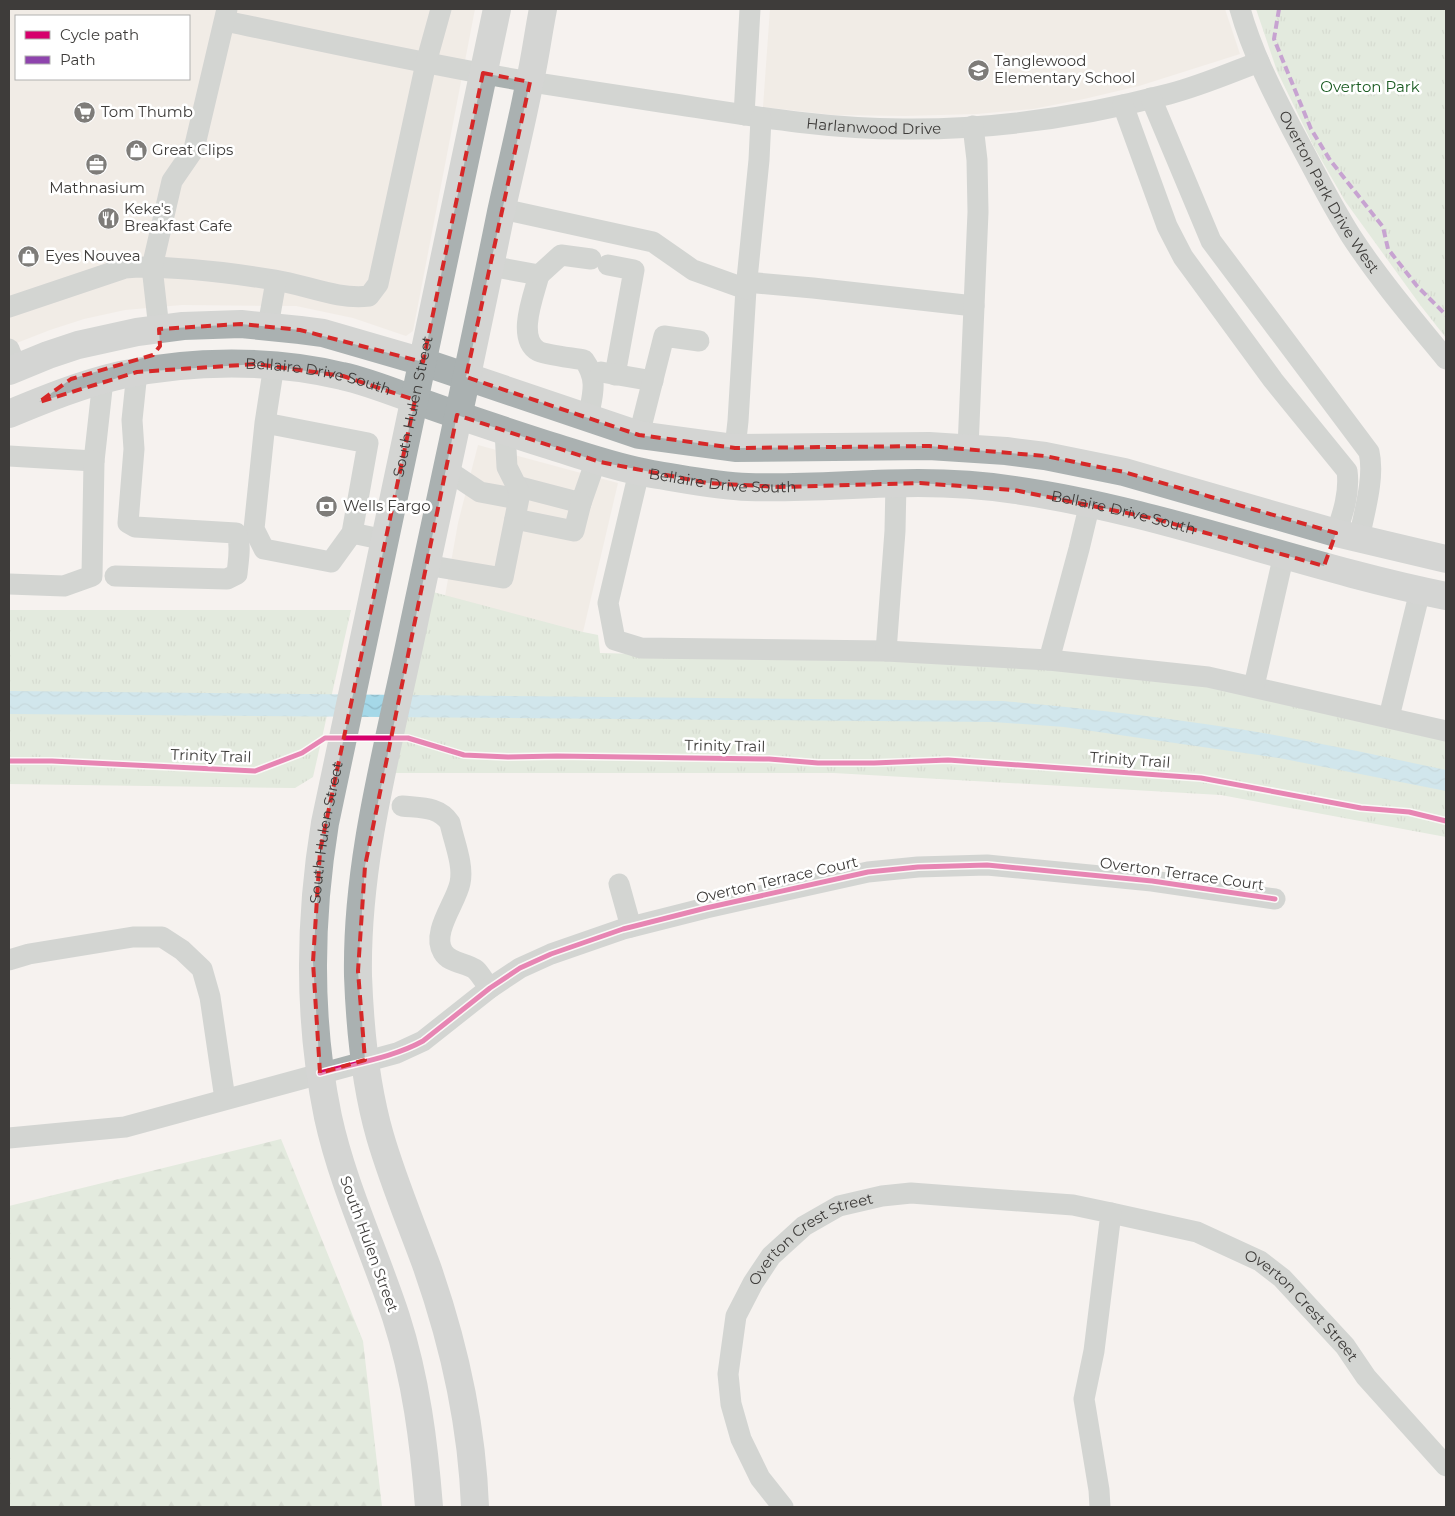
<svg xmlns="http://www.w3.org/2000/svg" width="1455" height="1516" viewBox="0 0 1455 1516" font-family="Montserrat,sans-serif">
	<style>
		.built { fill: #ece4dc; fill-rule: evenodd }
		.forest { fill: url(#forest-firs) }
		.park { fill: url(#park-tufts) }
		.water { fill: url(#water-waves) }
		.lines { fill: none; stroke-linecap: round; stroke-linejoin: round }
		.minor { stroke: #a9b1b0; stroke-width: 21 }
		.major { stroke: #aab1b1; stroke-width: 28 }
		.quiet { stroke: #8e44ad; stroke-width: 4; stroke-dasharray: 8 4; stroke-linecap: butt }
		.cycleway-casing { stroke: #fff; stroke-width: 8 }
		.cycleway { stroke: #d6006c; stroke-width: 5 }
		.marked { fill: none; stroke: #d62828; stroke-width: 4; stroke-dasharray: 10 6; stroke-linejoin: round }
		.labels { text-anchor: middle; stroke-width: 5; stroke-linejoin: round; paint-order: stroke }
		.poi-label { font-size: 15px; fill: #3e3c3a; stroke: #fff; text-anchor: start }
		.park-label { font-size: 15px; fill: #1a5b21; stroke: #fff }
		.street-label { font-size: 15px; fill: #3e3c3a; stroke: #fff }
	</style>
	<defs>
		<pattern id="forest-firs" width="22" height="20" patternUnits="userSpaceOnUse" patternTransform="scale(1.25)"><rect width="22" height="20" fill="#ccdfc9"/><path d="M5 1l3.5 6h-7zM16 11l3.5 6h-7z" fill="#b0c0ad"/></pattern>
		<pattern id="park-tufts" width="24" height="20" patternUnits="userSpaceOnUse" patternTransform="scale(1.25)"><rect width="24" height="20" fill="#ccdfc9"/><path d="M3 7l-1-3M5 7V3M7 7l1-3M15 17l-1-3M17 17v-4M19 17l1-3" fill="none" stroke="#b0c0ad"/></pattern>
		<pattern id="water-waves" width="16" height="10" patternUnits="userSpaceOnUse" patternTransform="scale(1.25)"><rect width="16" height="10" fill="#a5d8e8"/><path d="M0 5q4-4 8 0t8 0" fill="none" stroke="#8fbac8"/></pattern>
	</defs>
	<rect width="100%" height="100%" fill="#f5f2ef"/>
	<g class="built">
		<path d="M9,9H475L413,331L406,336L353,318L296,306L182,305L125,310L84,319L50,330L9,346ZM16,16H189V79H16Z"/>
		<path d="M770,9H1225L1240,54L1139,86L1084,99L1033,109L977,114L905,116L833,115L763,107Z"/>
		<path d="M478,445L618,483L583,632L445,596L458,523Z"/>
	</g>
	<path class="forest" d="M281,1139L363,1341L382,1507H9V1206Z"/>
	<g class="park">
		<path d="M1256,9H1446V338L1421,306L1345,201L1314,147L1277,71Z"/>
		<path d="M433,592L583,632L598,635L600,653L932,662L1039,667L1227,688L1446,738V837L1221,795L834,773H393Z"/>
		<path d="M9,610H351L313,777L295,788L9,784Z"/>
	</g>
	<path class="water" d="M9,691L1003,701C1103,710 1203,721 1301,740C1350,749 1398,760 1446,770V791L1279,758L1064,727L993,722L9,714Z"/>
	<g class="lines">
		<g class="minor">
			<path id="s1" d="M1240,9C1252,52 1273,93 1294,133C1313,168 1330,203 1351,236C1379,279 1414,320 1446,359"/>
			<path id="s2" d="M225,21C326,42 428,65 531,82C576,89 621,96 667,103C745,115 823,129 903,129C991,130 1085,116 1169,94C1200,86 1230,73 1259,62"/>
			<path d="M1151,98L1211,241L1369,452C1375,477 1364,513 1359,539"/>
			<path d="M1123,105L1167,226L1183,257L1273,380L1347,471C1350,492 1343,514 1336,533"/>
			<path d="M744,115L750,9"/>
			<path d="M502,209L653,242L693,270L746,289L738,421L735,448"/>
			<path d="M608,265L634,270L615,375"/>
			<path d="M490,266L539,275C534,295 516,338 538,351C545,355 574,358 584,360C599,381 592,395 588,419"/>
			<path d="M539,275L561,255L591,259"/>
			<path d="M746,282L813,288L974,306"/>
			<path d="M746,289L759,160L761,118"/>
			<path d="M9,307L125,268L138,267C182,267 232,273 275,280C306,285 338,300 369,296L378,284L426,63L441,9"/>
			<path d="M268,326L276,281"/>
			<path d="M159,329L152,267L172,181L194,149L227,9"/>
			<path d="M9,349L16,367"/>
			<path d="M601,372L653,381"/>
			<path d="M265,423L368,443L352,533L331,562L264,549L254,529L265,423L274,365"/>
			<path d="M639,435L664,336L699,341"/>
			<path d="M968,448L978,212L977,160L973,126"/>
			<path d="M9,456L94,461L103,380"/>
			<path d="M447,470L480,492L518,499"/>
			<path d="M639,472L608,603L615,640L641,648L886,651L1049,660L1208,677L1446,731"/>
			<path d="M516,486L581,503L596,460"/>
			<path d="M515,519L574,531L581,503"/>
			<path d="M352,533L385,540"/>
			<path d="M426,565L503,578L520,493L507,467L505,431"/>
			<path d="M115,576L227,579L237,574C238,561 242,544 236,533L135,527L128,523L134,449L132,420L137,372"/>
			<path d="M9,584L64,586L92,576L94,461"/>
			<path d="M886,651L895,531L896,483"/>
			<path d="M1049,660L1079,549L1090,503"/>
			<path d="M1254,686L1284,554"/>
			<path d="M1389,717L1420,591"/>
			<path d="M402,806C420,808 439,806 450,823C454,842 464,865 460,883C456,903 431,932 443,952C450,964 466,962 476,970C481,975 485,983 490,988"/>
			<path d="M619,884L631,927"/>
			<path d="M9,960L29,954L133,937H162L182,950L202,969L210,997L225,1099"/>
			<path d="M9,1138L125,1127L397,1053L423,1041L490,988L520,968L551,954L623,929L706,908L868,872L918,867L987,865L1152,881L1275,899"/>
			<path id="s3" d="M1111,1213L1197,1232L1260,1261L1282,1278L1345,1346L1366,1377L1446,1466"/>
			<path id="s4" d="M783,1507L760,1478L741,1439L731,1404L728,1374L736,1316L753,1283L771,1256L804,1226L839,1206L882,1196L911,1193L1073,1205L1111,1213L1094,1351L1084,1399L1099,1490L1100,1507"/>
		</g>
		<g class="major">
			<path d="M9,371L48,355L78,345L137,332L183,326L241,324L300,330L323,333L423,362L639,435L735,448L929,446L1006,451L1045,456L1124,472L1336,533L1446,559"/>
			<path id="s5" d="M9,414C45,399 82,384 121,375C191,360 272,359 342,376C370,382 398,394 426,404C465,418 505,431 545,444C581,455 616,468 652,474C684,479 716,486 748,487C805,489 862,483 918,483C950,483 983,485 1015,490C1162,511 1301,567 1446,596"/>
			<path id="s6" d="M429,1507C424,1443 416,1379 396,1317C374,1250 343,1186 328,1117C308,1020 309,921 325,823L497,9"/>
			<path d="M475,1507C472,1425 454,1344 427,1267C411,1223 393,1181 380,1136C365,1084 360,1030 358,976C356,863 387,752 410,642C440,499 472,356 501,212C510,170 521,127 529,85C535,60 538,34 543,9"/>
		</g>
		<path class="quiet" d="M1279,9L1274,39L1311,129L1330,160L1383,227L1388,249L1417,286L1446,315"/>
		<defs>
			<g id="cycleway">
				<path d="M9,761H52L255,771L302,753L325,738H408L464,755L508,757L557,756L769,759L818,763H874L948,760L1201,778L1361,808L1409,812L1446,821"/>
				<path d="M320,1073C355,1063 392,1058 423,1041L490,988L520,968L551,954L623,929L706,908L868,872L918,867L987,865L1152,881L1275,899"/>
			</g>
		</defs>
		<use href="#cycleway" class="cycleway-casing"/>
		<use href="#cycleway" class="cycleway"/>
	</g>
	<path d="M0 0H1455V1516H0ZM483,73L530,82L466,377L639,435L735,448L929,446L1045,456L1124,472L1336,533L1324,566L1156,519L1014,490L920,483L780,487L707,483L600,462L457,415L365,866L358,971L365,1060L320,1073L313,962L320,851L415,400L343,376L256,364L137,372L39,402L71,379L153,355L160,346L159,329L241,324L300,330L423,362Z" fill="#f5f2ef" fill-opacity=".55" fill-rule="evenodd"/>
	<path class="marked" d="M483,73L530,82L466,377L639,435L735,448L929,446L1045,456L1124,472L1336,533L1324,566L1156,519L1014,490L920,483L780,487L707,483L600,462L457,415L365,866L358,971L365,1060L320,1073L313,962L320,851L415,400L343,376L256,364L137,372L39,402L71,379L153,355L160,346L159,329L241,324L300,330L423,362Z"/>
	<defs>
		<symbol id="school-disc" viewBox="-11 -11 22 22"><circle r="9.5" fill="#7e7c79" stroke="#fff"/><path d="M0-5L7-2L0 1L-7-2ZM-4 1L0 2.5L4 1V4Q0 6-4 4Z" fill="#fff"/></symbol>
		<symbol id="supermarket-disc" viewBox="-11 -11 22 22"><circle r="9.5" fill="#7e7c79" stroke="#fff"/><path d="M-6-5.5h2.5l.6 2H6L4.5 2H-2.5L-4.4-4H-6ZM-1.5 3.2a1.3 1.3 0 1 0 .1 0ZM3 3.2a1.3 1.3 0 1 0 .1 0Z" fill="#fff"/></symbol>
		<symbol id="shop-disc" viewBox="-11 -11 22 22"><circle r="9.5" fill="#7e7c79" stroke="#fff"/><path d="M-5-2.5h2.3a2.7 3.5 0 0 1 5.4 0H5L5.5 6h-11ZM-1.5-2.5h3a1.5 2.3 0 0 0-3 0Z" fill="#fff"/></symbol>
		<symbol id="office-disc" viewBox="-11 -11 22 22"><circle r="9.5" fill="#7e7c79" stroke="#fff"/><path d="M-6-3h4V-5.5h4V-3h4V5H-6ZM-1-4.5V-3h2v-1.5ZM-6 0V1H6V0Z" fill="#fff"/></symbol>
		<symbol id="restaurant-disc" viewBox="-11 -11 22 22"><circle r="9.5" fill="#7e7c79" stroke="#fff"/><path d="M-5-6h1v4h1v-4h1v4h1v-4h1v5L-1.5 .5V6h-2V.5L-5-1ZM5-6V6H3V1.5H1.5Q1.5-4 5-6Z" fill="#fff"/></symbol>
		<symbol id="bank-disc" viewBox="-11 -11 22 22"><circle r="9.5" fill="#7e7c79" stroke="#fff"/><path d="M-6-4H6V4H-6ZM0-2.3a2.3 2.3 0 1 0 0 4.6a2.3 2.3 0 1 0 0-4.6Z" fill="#fff"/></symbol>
	</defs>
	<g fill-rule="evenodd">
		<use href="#school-disc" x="966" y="58" width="25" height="25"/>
		<use href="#supermarket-disc" x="72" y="100" width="25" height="25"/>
		<use href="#shop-disc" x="124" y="138" width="25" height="25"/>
		<use href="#office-disc" x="84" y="152" width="25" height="25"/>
		<use href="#restaurant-disc" x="96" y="206" width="25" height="25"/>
		<use href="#shop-disc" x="16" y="244" width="25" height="25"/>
		<use href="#bank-disc" x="314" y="494" width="25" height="25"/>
	</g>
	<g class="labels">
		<g class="poi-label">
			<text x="994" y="66">Tanglewood<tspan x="994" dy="17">Elementary School</tspan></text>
			<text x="101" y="117">Tom Thumb</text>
			<text x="152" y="155">Great Clips</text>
			<text x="97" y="193" text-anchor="middle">Mathnasium</text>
			<text x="124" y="214">Keke's<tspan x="124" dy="17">Breakfast Cafe</tspan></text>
			<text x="45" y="261">Eyes Nouvea</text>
			<text x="343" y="511">Wells Fargo</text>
		</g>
		<g class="park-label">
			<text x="1370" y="92">Overton Park</text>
		</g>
		<g class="street-label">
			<text dy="5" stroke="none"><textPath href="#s2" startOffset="658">Harlanwood Drive</textPath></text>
			<text dy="5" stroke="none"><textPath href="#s1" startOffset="204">Overton Park Drive West</textPath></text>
			<text dy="5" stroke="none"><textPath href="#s5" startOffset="318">Bellaire Drive South</textPath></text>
			<text dy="5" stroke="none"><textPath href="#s6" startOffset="1126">South Hulen Street</textPath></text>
			<text dy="5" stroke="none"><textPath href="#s5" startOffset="738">Bellaire Drive South</textPath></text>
			<text dy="5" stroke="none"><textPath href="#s5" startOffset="1142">Bellaire Drive South</textPath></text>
			<text transform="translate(725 746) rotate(1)" y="5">Trinity Trail</text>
			<text transform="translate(211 756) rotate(2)" y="5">Trinity Trail</text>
			<text transform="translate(1130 760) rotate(4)" y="5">Trinity Trail</text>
			<text dy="5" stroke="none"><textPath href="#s6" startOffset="691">South Hulen Street</textPath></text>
			<text transform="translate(1182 874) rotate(8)" y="5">Overton Terrace Court</text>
			<text transform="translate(777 880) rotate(-13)" y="5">Overton Terrace Court</text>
			<text transform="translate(369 1244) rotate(70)" y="5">South Hulen Street</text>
			<text dy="5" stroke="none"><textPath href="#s4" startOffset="318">Overton Crest Street</textPath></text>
			<text dy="5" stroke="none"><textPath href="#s3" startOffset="218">Overton Crest Street</textPath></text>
		</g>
	</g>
	<rect width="1455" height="1516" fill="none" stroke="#3e3c3a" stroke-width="20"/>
	<rect x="15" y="15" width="175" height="65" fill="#ffffff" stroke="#b2b1b0"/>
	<rect x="25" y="31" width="25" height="8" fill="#d6006c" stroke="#b2b1b0"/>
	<text x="60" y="40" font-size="15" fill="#3e3c3a">Cycle path</text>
	<rect x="25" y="56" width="25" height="8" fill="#8e44ad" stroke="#b2b1b0"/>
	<text x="60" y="65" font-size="15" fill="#3e3c3a">Path</text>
</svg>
